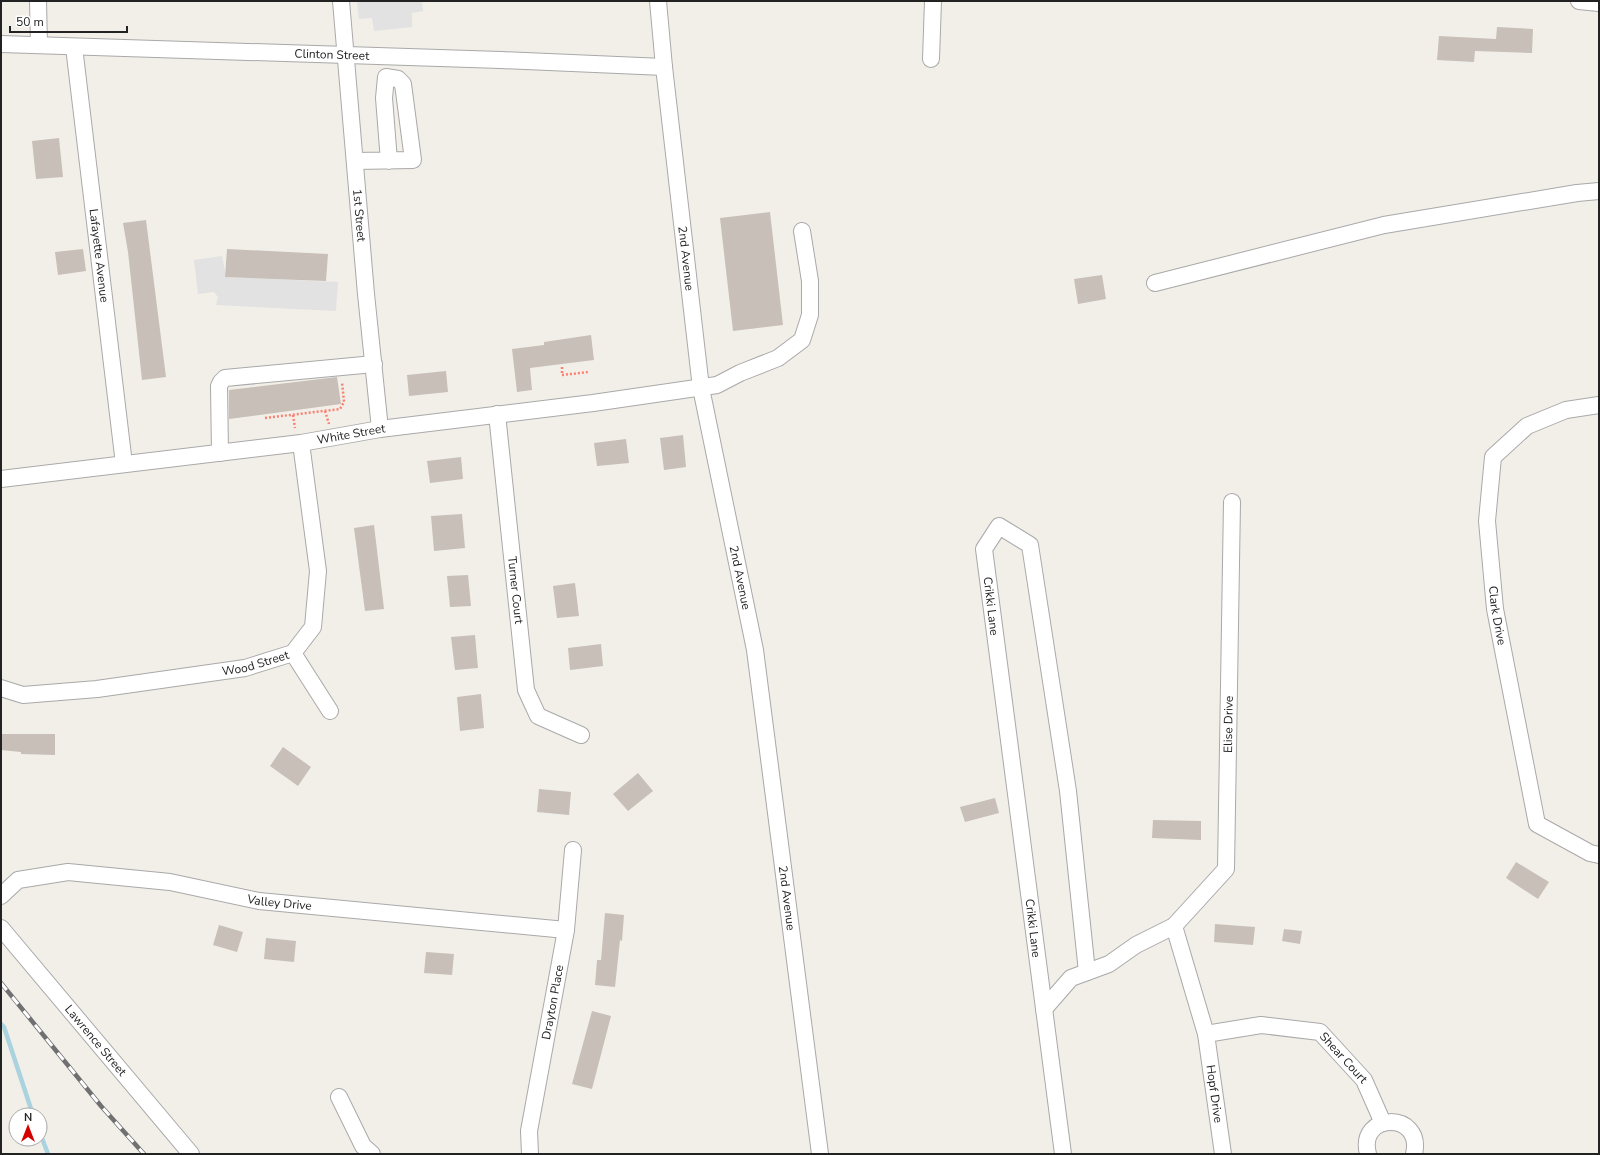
<svg xmlns="http://www.w3.org/2000/svg" width="1600" height="1155" viewBox="0 0 1600 1155" font-family="'Nunito Sans',sans-serif">
	<style>
		.parking { fill: #e2e2e2 }
		.lines { fill: none; stroke-linecap: round; stroke-linejoin: round }
		.stream { stroke: #aad3df; stroke-width: 4.5 }
		.building { fill: #c7bfb8 }
		.minor-casing { stroke: #a9a9a9; stroke-width: 18 }
		.path { stroke: #fa8072; stroke-width: 2.5; stroke-dasharray: 2 2; stroke-linecap: butt }
		.minor { stroke: #fff; stroke-width: 16 }
		.rail-casing { stroke: #707070; stroke-width: 4.5 }
		.rail { stroke: #fff; stroke-width: 3; stroke-dasharray: 9; stroke-linecap: butt }
		.labels { text-anchor: middle; stroke-width: 3.5; stroke-linejoin: round; paint-order: stroke }
		.street-label { font-size: 12px; fill: #222; stroke: #fff }
	</style>
	<rect width="100%" height="100%" fill="#f2efe9"/>
	<g class="parking">
		<path d="M357,1H422L423,11L412,13V27L374,31L372,18L359,19Z"/>
		<path d="M222,256L226,277L338,282L336,311L216,305L218,297L214,292L198,294L194,260Z"/>
	</g>
	<g class="lines">
		<g class="stream">
			<path d="M1,1024L4,1027L33,1115"/>
			<path d="M40,1133L48,1154"/>
		</g>
	</g>
	<g class="building">
		<path d="M1497,27L1533,29L1532,53L1475,51L1474,62L1437,60L1439,36L1496,39Z"/>
		<path d="M59,138L63,177L36,179L32,141Z"/>
		<path d="M770,212L783,325L733,331L720,218Z"/>
		<path d="M146,220L166,377L142,380L128,252L123,223Z"/>
		<path d="M83,249L86,271L58,275L55,252Z"/>
		<path d="M227,249L328,254L326,281L225,277Z"/>
		<path d="M1102,275L1106,299L1078,304L1074,279Z"/>
		<path d="M591,335L594,360L530,368L532,390L517,392L512,349L544,345V342Z"/>
		<path d="M446,371L448,392L409,396L407,375Z"/>
		<path d="M337,377L341,404L229,419V390Z"/>
		<path d="M683,435L686,467L664,470L660,438Z"/>
		<path d="M626,439L629,463L597,466L594,443Z"/>
		<path d="M461,457L463,479L430,483L427,461Z"/>
		<path d="M462,514L465,548L434,551L431,516Z"/>
		<path d="M374,525L384,609L365,611L354,528Z"/>
		<path d="M468,575L471,606L450,607L447,576Z"/>
		<path d="M575,583L579,616L557,618L553,586Z"/>
		<path d="M475,635L478,668L455,670L451,637Z"/>
		<path d="M601,644L603,666L570,670L568,648Z"/>
		<path d="M481,694L484,728L460,731L457,697Z"/>
		<path d="M1,734H55V755L21,754V752L1,750Z"/>
		<path d="M283,747L311,767L298,786L270,766Z"/>
		<path d="M638,773L653,791L628,811L613,794Z"/>
		<path d="M539,789L571,792L569,815L537,812Z"/>
		<path d="M995,798L999,813L965,822L960,807Z"/>
		<path d="M1153,820L1201,821V840L1152,838Z"/>
		<path d="M1516,862L1549,882L1538,899L1506,878Z"/>
		<path d="M605,913L624,915L622,941L620,940L615,987L595,985L597,960H601Z"/>
		<path d="M1215,924L1255,927L1253,945L1214,942Z"/>
		<path d="M219,925L243,932L237,952L213,945Z"/>
		<path d="M1284,929L1302,931L1300,944L1282,941Z"/>
		<path d="M266,938L296,941L294,962L264,959Z"/>
		<path d="M426,952L454,954L452,975L424,973Z"/>
		<path d="M592,1011L611,1016L592,1089L572,1084Z"/>
	</g>
	<g class="lines">
		<defs>
			<g id="minor">
				<path d="M38,1L39,45"/>
				<path id="s1" d="M341,1L366,294L380,429"/>
				<path id="s2" d="M658,1L664,67L701,388L755,650L820,1154"/>
				<path d="M1579,1L1599,3"/>
				<path id="s3" d="M1,44L501,60L664,67"/>
				<path id="s4" d="M74,47L124,464"/>
				<path d="M931,59L933,1"/>
				<path d="M355,161L413,160L403,84L398,79L386,77L384,98L389,161"/>
				<path d="M1155,283L1384,225L1577,193L1599,191"/>
				<path id="s5" d="M1599,405L1566,410L1527,426L1493,457L1487,521L1495,609L1537,824L1590,853L1599,855"/>
				<path id="s6" d="M497,414L526,690L538,716L581,735"/>
				<path d="M220,453L219,386L221,382L225,378L374,364"/>
				<path id="s7" d="M1,479L301,443L380,429L593,403L717,385L740,373L778,358L802,340L810,315V281L802,231"/>
				<path d="M293,653L330,711"/>
				<path id="s8" d="M1,688L23,695L97,689L245,668L293,653L313,627L318,571L301,443"/>
				<path id="s9" d="M1,896L18,880L68,872L170,882L259,901L566,930"/>
				<path id="s10" d="M1174,926L1206,1034L1223,1154"/>
				<path id="s11" d="M1,928L191,1154"/>
				<path id="s12" d="M1044,1009L1071,978L1109,964L1136,945L1174,926L1226,869L1232,502"/>
				<path id="s13" d="M1206,1034L1261,1025L1320,1032L1364,1080L1383,1123"/>
				<path d="M339,1097L363,1146L372,1154"/>
				<path id="s14" d="M530,1154L529,1131L566,930L573,850"/>
				<path d="M1063,1154L984,549L999,526L1030,545L1068,791L1087,972"/>
				<path d="M1368,1154C1357,1112 1424,1111 1414,1154"/>
			</g>
		</defs>
		<use href="#minor" class="minor-casing"/>
		<g class="path">
			<path d="M562,367V375L589,372"/>
			<path d="M325,411L329,424"/>
			<path d="M293,415L295,428"/>
			<path d="M265,418L340,409L344,402L342,382"/>
		</g>
		<use href="#minor" class="minor"/>
		<defs>
			<path id="rail" d="M1,983L101,1106L144,1154"/>
		</defs>
		<use href="#rail" class="rail-casing"/>
		<use href="#rail" class="rail"/>
	</g>
	<g class="labels">
		<g class="street-label">
			<text dy="4" stroke="none"><textPath href="#s3" startOffset="331">Clinton Street</textPath></text>
			<text dy="4" stroke="none"><textPath href="#s1" startOffset="215">1st Street</textPath></text>
			<text dy="4" stroke="none"><textPath href="#s4" startOffset="210">Lafayette Avenue</textPath></text>
			<text dy="4" stroke="none"><textPath href="#s2" startOffset="259">2nd Avenue</textPath></text>
			<text dy="4" stroke="none"><textPath href="#s7" startOffset="353">White Street</textPath></text>
			<text dy="4" stroke="none"><textPath href="#s2" startOffset="583">2nd Avenue</textPath></text>
			<text dy="4" stroke="none"><textPath href="#s6" startOffset="177">Turner Court</textPath></text>
			<text transform="translate(991 606) rotate(83)" y="4">Crikki Lane</text>
			<text dy="4" stroke="none"><textPath href="#s5" startOffset="281">Clark Drive</textPath></text>
			<text dy="4" stroke="none"><textPath href="#s8" startOffset="258">Wood Street</textPath></text>
			<text dy="4" stroke="none"><textPath href="#s12" startOffset="379">Elise Drive</textPath></text>
			<text dy="4" stroke="none"><textPath href="#s2" startOffset="907">2nd Avenue</textPath></text>
			<text dy="4" stroke="none"><textPath href="#s9" startOffset="288">Valley Drive</textPath></text>
			<text transform="translate(1033 928) rotate(83)" y="4">Crikki Lane</text>
			<text dy="4" stroke="none"><textPath href="#s14" startOffset="154">Drayton Place</textPath></text>
			<text dy="4" stroke="none"><textPath href="#s11" startOffset="147">Lawrence Street</textPath></text>
			<text dy="4" stroke="none"><textPath href="#s13" startOffset="150">Shear Court</textPath></text>
			<text dy="4" stroke="none"><textPath href="#s10" startOffset="173">Hopf Drive</textPath></text>
		</g>
	</g>
	<rect width="1600" height="1155" fill="none" stroke="#222222" stroke-width="4"/>
	<g transform="translate(28 1127)"><circle r="19" fill="#ffffff" stroke="#a7a7a7"/>
	<path d="M0-3L7 15L0 10L-7 15Z" fill="#d40000"/>
	<text y="-6" font-size="11" font-weight="bold" text-anchor="middle" fill="#222222">N</text>
	</g>
	<path d="M10 26v6h117v-6" fill="none" stroke="#222222" stroke-width="2"/>
	<text x="16" y="26" font-size="12" fill="#222222" stroke="#ffffff" stroke-width="3" paint-order="stroke">50 m</text>
</svg>
